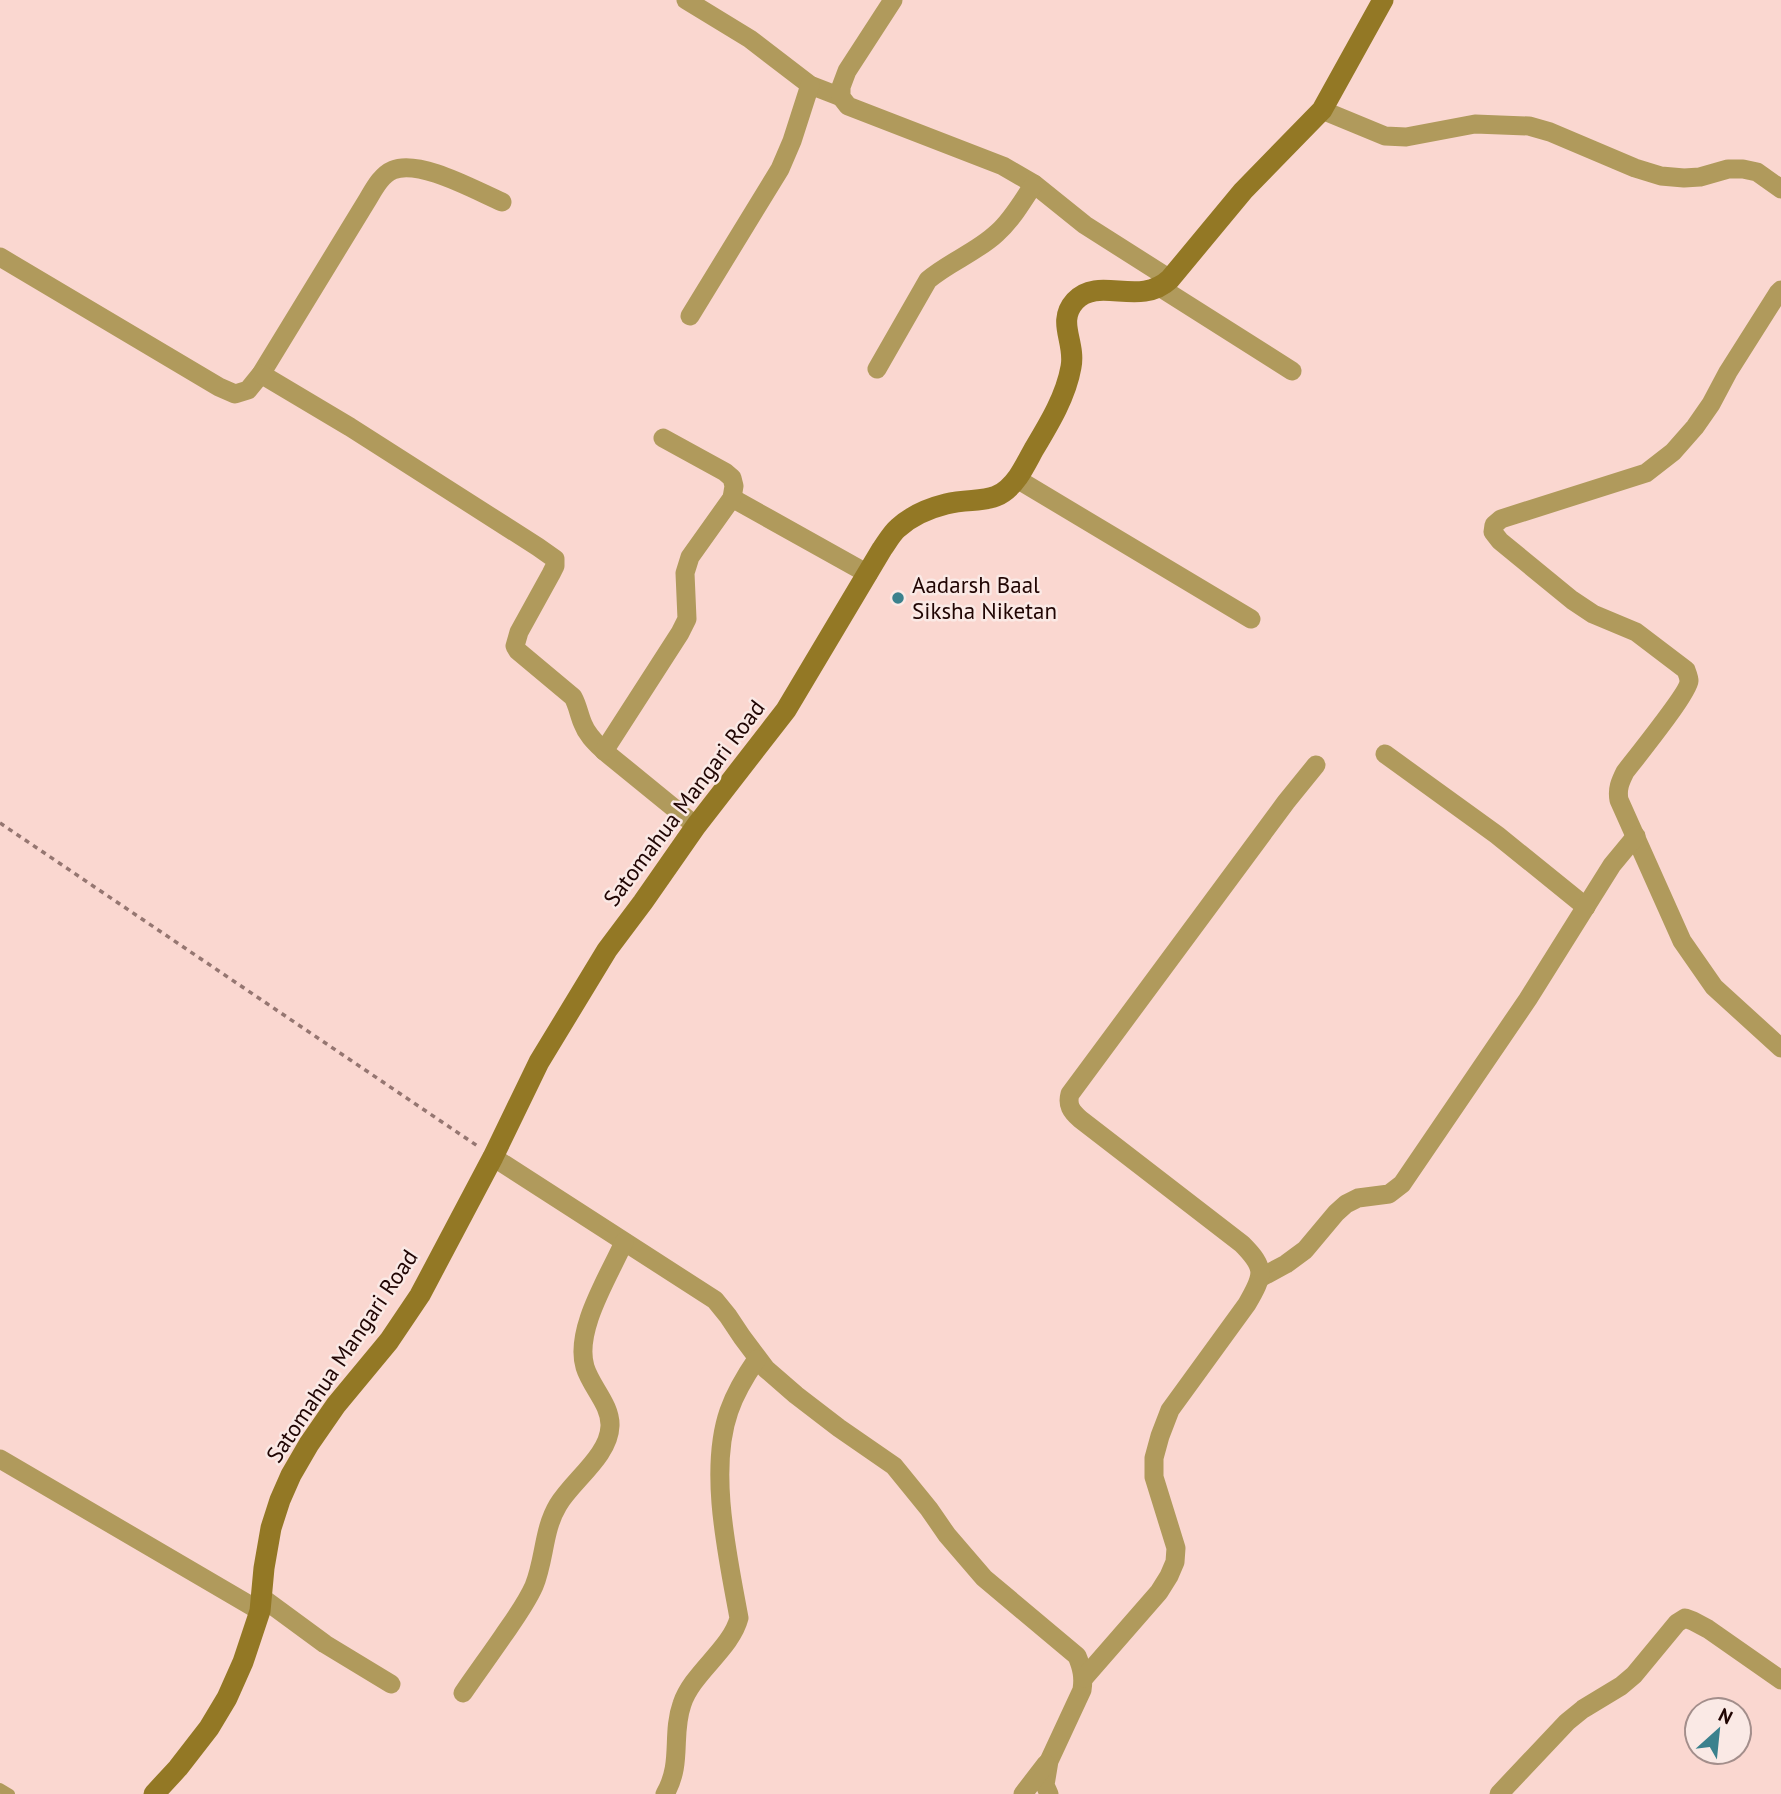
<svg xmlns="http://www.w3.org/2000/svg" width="1781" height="1794" viewBox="0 0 1781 1794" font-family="'PT Sans',sans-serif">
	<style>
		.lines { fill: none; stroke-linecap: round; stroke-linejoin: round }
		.path { stroke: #957671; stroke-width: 3.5; stroke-dasharray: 5 5; stroke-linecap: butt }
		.lane { stroke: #b09a5c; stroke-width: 10 }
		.street { stroke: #b09a5c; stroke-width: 19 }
		.secondary { stroke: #937825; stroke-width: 21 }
		.poi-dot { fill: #3b818d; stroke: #fae9e5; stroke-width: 2.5 }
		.labels { text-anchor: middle; stroke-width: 5; stroke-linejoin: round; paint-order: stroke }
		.poi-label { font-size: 23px; fill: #200503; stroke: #fae9e5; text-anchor: start }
		.street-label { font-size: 23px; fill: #200503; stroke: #fae9e5 }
	</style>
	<rect width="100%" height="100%" fill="#fad7d0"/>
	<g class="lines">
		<path class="path" d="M0,823L479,1147"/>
		<path class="lane" d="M0,1788L10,1794"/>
		<g class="street">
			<path d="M686,0L750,39L810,85L841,97"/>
			<path d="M893,0L847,71L841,87V97L848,106L1003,166L1034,184L1085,225L1170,279"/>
			<path d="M1322,110L1385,136L1406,137L1475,124L1529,126L1550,132L1635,168L1661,176L1684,178L1700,177L1728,169H1743L1757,172L1781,189"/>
			<path d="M0,257L219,387L235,394L248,390L261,374L368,199C374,189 381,175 393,170C420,159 476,191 502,202"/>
			<path d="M1161,288L1292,371"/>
			<path d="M1781,290L1778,293L1728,372L1711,404L1695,427L1673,452L1646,473L1501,519L1494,525L1493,532L1500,541L1572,600L1593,614L1636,632L1686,670C1687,673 1689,677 1689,681C1689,692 1635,759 1625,772C1620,782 1617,789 1619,800L1682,941L1714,987L1781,1048"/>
			<path d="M690,316L780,169L792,141L810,85"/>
			<path d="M877,369L928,280C949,262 977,252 997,233C1012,220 1023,200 1034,184"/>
			<path d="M261,374L350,427L538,547L555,559V566L551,574L519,632L515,646L518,651L573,697C578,706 579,715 583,724C587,735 596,743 604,751L696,826"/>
			<path d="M1017,479L1251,619"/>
			<path d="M732,498L868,574"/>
			<path d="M604,751L680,633L687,619L685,573L690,557L732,498L734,486L732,478L725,472L663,438"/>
			<path d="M1385,754L1497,835L1586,907"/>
			<path d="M493,1157L715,1300L728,1316L742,1337L766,1369L796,1395L839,1428L894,1466L929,1509L947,1535L984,1578L1077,1656C1082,1668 1084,1677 1082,1690L1049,1761L1045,1785L1049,1794"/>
			<path d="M1260,1278L1286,1264L1305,1250L1336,1213L1346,1204L1358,1198L1389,1194L1402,1184L1528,999L1612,865L1636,836"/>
			<path d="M0,1459L260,1611"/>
			<path d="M261,1597L325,1644L391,1684"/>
			<path d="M1084,1678L1159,1592L1169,1576L1175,1562L1176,1548L1154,1477V1458L1160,1436L1170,1410L1247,1304C1264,1275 1266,1268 1242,1244L1080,1119C1071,1111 1067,1105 1070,1094L1286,802L1316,765"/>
			<path d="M463,1693C476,1674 490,1655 503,1636C514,1620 526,1604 534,1586C545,1559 543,1530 558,1505C573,1480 609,1456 610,1426C611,1405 591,1387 585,1367C574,1330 609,1276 624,1242"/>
			<path d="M665,1794C683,1763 671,1735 682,1704C692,1673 731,1649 739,1618C728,1557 708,1471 729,1411C736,1391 746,1375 757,1359"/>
			<path d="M1023,1794L1046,1764"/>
			<path d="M1499,1794L1567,1722L1583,1709L1621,1686L1634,1675L1677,1623L1685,1618L1693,1621L1708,1629L1781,1680"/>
		</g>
		<path class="secondary" d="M154,1794L178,1768L209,1728L227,1698L243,1662L260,1611L264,1568L271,1528L280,1500L291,1475L309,1444L336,1405L389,1341L420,1295L493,1157L539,1062L607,950L643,902L696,826L786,710L882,549C887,542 892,533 898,528C911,516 930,508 946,504C977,496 996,508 1018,477C1024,468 1029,458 1034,449C1049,424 1066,396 1071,367C1076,342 1056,322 1075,301C1099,275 1139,308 1170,279L1243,191L1322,110L1383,0"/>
	</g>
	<circle class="poi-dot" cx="898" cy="598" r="7"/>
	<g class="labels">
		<g class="poi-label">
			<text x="912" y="593">Aadarsh Baal<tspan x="912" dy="26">Siksha Niketan</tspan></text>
		</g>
		<g class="street-label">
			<text transform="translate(684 803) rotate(-53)" y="8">Satomahua Mangari Road</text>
			<text transform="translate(342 1356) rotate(-56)" y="8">Satomahua Mangari Road</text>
		</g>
	</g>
	<g transform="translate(1718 1731) rotate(27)"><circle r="33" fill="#fae9e5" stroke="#a38e8b" stroke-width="2"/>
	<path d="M0-5L12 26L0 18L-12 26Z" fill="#3b818d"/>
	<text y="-10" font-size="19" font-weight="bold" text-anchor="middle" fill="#200503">N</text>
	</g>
</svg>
